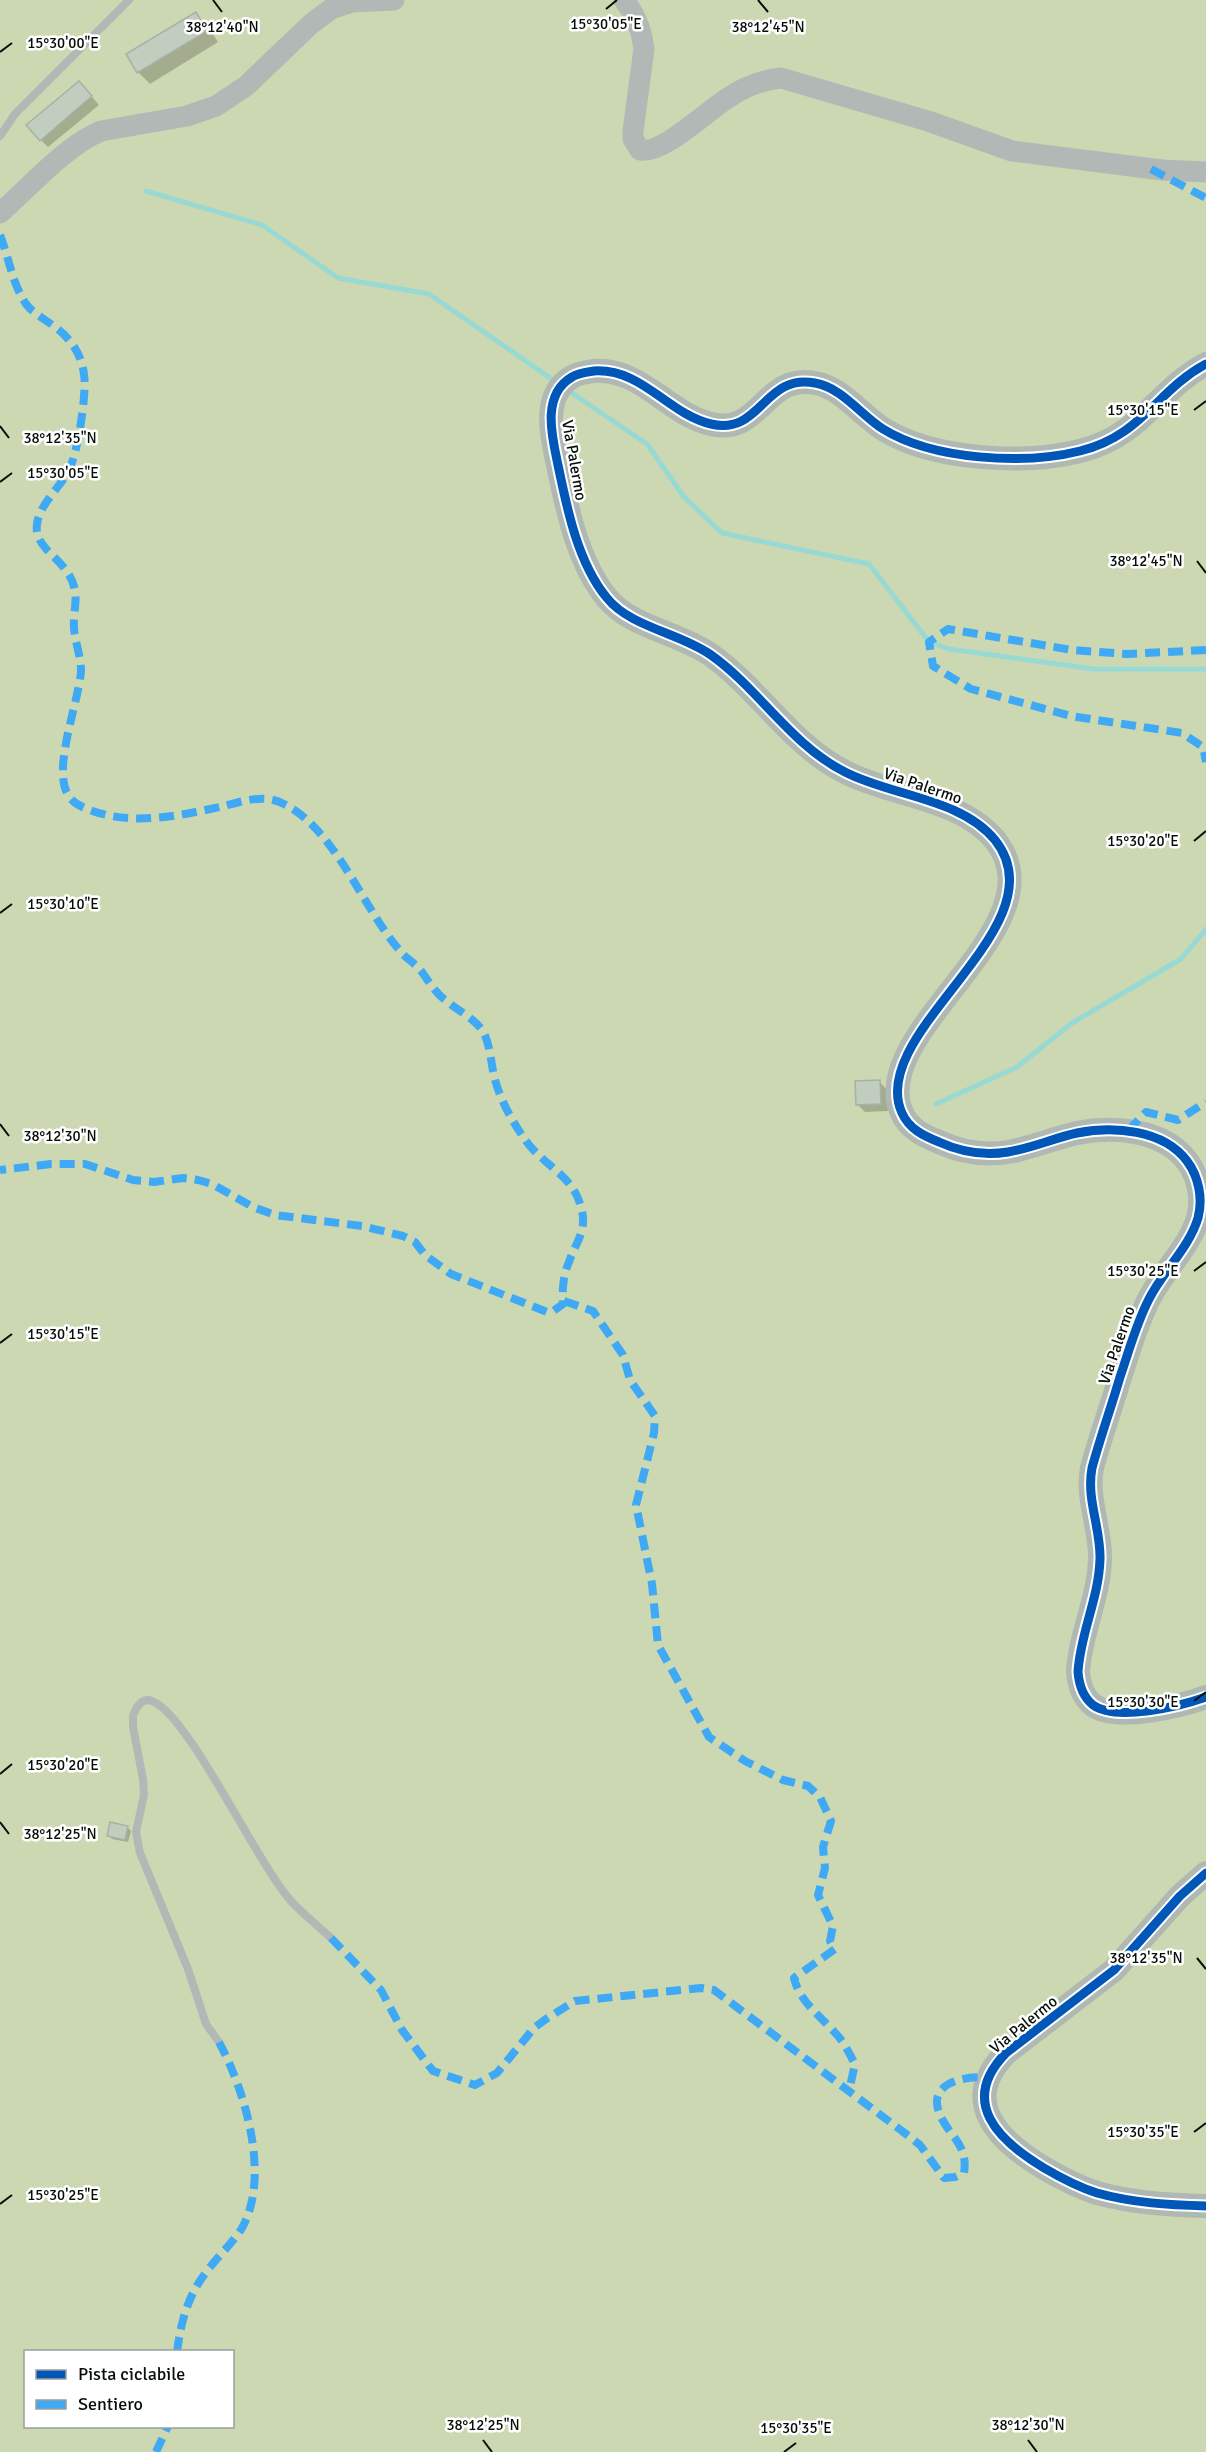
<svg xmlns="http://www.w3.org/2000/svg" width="1206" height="2452" viewBox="0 0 1206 2452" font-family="Signika,sans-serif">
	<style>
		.forest { fill: #ccd8b1; fill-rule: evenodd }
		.shadow { fill: #0003 }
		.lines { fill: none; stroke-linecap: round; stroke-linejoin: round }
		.stream { stroke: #98d9d4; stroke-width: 5 }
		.building { fill: #c0cdbf; stroke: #a8b1a8; stroke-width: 1.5 }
		.service { stroke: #b2b8b5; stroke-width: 8 }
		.tertiary { stroke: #b2b8b5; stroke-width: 21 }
		.secondary { stroke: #b0b8b4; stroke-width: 24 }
		.quiet { stroke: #3fa9f5; stroke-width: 8; stroke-dasharray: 15 8; stroke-linecap: butt }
		.cycleway-casing { stroke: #fff; stroke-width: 13 }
		.cycleway { stroke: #0057b8; stroke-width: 9 }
		.ticks { fill: none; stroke: #060e08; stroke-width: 2 }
		.labels { text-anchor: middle; stroke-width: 5; stroke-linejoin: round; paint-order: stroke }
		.street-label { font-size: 16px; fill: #060e08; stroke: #fff }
		.ticks-label { font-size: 15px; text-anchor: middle; fill: #060e08; stroke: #fff; stroke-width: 5; stroke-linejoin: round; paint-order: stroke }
	</style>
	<rect width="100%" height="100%" fill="#e7f5eb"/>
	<path class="forest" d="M0,0H1206V2452H0ZM26,2352H232V2426H26Z"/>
	<g class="shadow">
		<path d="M195,14L207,25L218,42L150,84L138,72L128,55Z"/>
		<path d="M86,90L99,105L48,147L41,140Z"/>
		<path d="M879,1081L886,1089L888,1111L865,1112L858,1105Z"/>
		<path d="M127,1827L131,1831L128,1842L112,1839L109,1835Z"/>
	</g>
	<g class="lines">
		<g class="stream">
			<path d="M146,191L262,225L338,278L429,294L556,382"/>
			<path d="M566,389L647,444L684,497L722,533L869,564L929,642L949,649L1093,669H1206"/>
			<path d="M936,1104L1017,1067L1072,1023L1181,959L1206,929"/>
		</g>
	</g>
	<g class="building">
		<path d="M196,12L207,31L137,73L126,54Z"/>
		<path d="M79,81L92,96L40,141L26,125Z"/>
		<path d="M880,1080L881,1104L856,1105L855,1081Z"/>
		<path d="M110,1822L128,1826L125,1840L107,1836Z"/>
	</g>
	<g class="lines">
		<g class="service">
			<path d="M0,136L15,114L129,0"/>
			<path d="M219,2042L206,2024L188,1969L140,1853L136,1832L144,1795L143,1779L133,1727V1716C136,1707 142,1697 152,1701C189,1715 256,1862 291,1901C303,1914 318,1926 331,1938"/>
		</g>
		<g class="tertiary">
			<path d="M624,0C636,15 642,30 644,49L633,131V139L640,150C662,155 708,110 728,98C744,87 761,80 781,78L928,121L1012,151L1162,170L1206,172"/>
			<path d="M0,213C30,187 65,146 101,131L187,116L216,106L246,86L311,24L331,9L352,2L394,0"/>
		</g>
		<g class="secondary">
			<path d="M1206,364C1157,390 1142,436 1080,451C1024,465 933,460 883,429C861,415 841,387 815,383C764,373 761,436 711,424C668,414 642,368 594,371C587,372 578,373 572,377C541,395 552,437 558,465C567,509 578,563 607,598C630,627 680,633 711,655C759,689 791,745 845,772C891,796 961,798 995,840C1064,926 865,1032 902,1113C909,1129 924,1136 939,1142C961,1152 984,1156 1008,1152C1032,1148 1054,1138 1077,1133C1113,1126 1163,1129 1187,1161C1199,1177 1203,1199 1198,1218C1189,1248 1163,1271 1149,1299C1136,1324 1129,1351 1120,1377C1111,1408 1100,1438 1092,1468C1086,1499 1101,1529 1100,1559C1099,1598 1080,1634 1078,1672C1079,1684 1083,1697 1093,1705C1116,1722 1181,1706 1206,1697"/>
			<path d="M1206,1873L1180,1896L1114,1970L1006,2053C958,2102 999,2141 1044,2168C1061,2178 1078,2187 1097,2193C1133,2203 1170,2205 1206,2206"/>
		</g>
		<g class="quiet">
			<path d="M1151,169L1206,198"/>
			<path d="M0,235C9,258 12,283 26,304C32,312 40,316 48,322C68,335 81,351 84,374C87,393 78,450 70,468C61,487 40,503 37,524C33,551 70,559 75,591C77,603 73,615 74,628C75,642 81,656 81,671C79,701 53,766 67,793C71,802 81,807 90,810C132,826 177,816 220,807C241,802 263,793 284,804C336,830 363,909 401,952C407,959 416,964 422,972C429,982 435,992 445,1000C458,1011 475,1018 484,1033C490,1046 491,1062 494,1076C500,1100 512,1121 526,1141C544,1166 573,1175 581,1207C588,1231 576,1241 569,1262C563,1275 562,1291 563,1304L552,1312H547L451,1274L425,1255L415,1242L403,1236L362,1226L275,1215L253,1207L212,1184L198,1180L183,1178L154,1182L133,1180L85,1164H51L0,1170"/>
			<path d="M1206,650L1127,654L1072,650L948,629L929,642L933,666L971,689L1071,716L1182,733L1203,747L1206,762"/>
			<path d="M1128,1131L1146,1112L1178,1120L1206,1102"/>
			<path d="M564,1301L593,1311L623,1355L630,1380L655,1416L654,1433L636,1505L652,1584L658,1645L709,1737L745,1761L783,1780L808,1786L820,1797L831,1821L823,1847L825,1868L818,1895L833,1926L830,1941L835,1949L794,1978C800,2003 822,2017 838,2036C845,2044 850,2055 855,2064L849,2091"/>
			<path d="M331,1938L381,1990L402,2030L433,2071L475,2085L497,2073L534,2028L546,2019L575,2001L701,1988L714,1990L906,2134L920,2145L944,2178L955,2177L964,2173C969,2142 945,2134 938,2109C930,2081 970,2075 989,2078"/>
			<path d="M177,2352C181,2321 188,2295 207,2271C218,2256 232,2244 242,2228C271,2176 245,2091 219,2042"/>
			<path d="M156,2452L168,2426"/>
		</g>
		<defs>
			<g id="cycleway">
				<path d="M1206,364C1157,390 1142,436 1080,451C1024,465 933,460 883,429C861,415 841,387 815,383C764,373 761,436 711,424C668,414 642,368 594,371C587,372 578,373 572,377C541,395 552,437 558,465C567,509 578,563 607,598C630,627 680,633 711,655C759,689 791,745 845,772C891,796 961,798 995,840C1064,926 865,1032 902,1113C909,1129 924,1136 939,1142C961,1152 984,1156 1008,1152C1032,1148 1054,1138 1077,1133C1113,1126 1163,1129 1187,1161C1199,1177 1203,1199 1198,1218C1189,1248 1163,1271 1149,1299C1136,1324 1129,1351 1120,1377C1111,1408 1100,1438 1092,1468C1086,1499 1101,1529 1100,1559C1099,1598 1080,1634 1078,1672C1079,1684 1083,1697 1093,1705C1116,1722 1181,1706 1206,1697"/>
				<path d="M1206,1873L1180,1896L1114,1970L1006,2053C958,2102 999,2141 1044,2168C1061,2178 1078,2187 1097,2193C1133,2203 1170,2205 1206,2206"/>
			</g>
		</defs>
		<use href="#cycleway" class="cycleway-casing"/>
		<use href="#cycleway" class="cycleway"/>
	</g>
	<path class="ticks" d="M213,0L222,12M758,0L768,12M606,9L617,0M0,52L12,43M1194,410L1206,401M0,426L9,438M0,482L12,473M1197,561L1206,573M1194,841L1206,831M0,913L12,904M0,1124L9,1136M1194,1271L1206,1262M0,1343L12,1334M1194,1701L1206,1692M0,1774L12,1764M0,1822L9,1834M1197,1958L1206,1969M1194,2132L1206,2123M0,2204L12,2195M483,2440L492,2452M1028,2440L1037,2452M784,2452L796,2443"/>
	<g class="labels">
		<g class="street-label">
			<text transform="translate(575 460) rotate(80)" y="6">Via Palermo</text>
			<text transform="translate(923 785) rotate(19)" y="6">Via Palermo</text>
			<text transform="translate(1116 1345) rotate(-71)" y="6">Via Palermo</text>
			<text transform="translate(1023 2024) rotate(-39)" y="6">Via Palermo</text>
		</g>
	</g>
	<g class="ticks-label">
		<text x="606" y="29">15°30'05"E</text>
		<text x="222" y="32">38°12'40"N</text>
		<text x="768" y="32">38°12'45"N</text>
		<text x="63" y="48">15°30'00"E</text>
		<text x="1143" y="415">15°30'15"E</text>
		<text x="60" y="443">38°12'35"N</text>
		<text x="63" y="478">15°30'05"E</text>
		<text x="1146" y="566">38°12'45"N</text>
		<text x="1143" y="846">15°30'20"E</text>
		<text x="63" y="909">15°30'10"E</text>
		<text x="60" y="1141">38°12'30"N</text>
		<text x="1143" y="1276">15°30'25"E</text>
		<text x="63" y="1339">15°30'15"E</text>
		<text x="1143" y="1707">15°30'30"E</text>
		<text x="63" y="1770">15°30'20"E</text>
		<text x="60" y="1839">38°12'25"N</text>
		<text x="1146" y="1963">38°12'35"N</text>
		<text x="1143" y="2137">15°30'35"E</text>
		<text x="63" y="2200">15°30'25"E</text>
		<text x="483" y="2430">38°12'25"N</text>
		<text x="1028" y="2430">38°12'30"N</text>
		<text x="796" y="2433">15°30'35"E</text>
	</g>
	<rect x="24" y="2350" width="210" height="78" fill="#ffffff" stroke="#9b9f9c" stroke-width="1.5"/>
	<rect x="36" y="2370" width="30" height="9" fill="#0057b8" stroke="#9b9f9c" stroke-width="1.5"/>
	<text x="78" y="2380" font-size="18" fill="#060e08">Pista ciclabile</text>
	<rect x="36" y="2400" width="30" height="9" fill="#3fa9f5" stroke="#9b9f9c" stroke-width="1.5"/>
	<text x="78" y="2410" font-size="18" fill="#060e08">Sentiero</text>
</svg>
